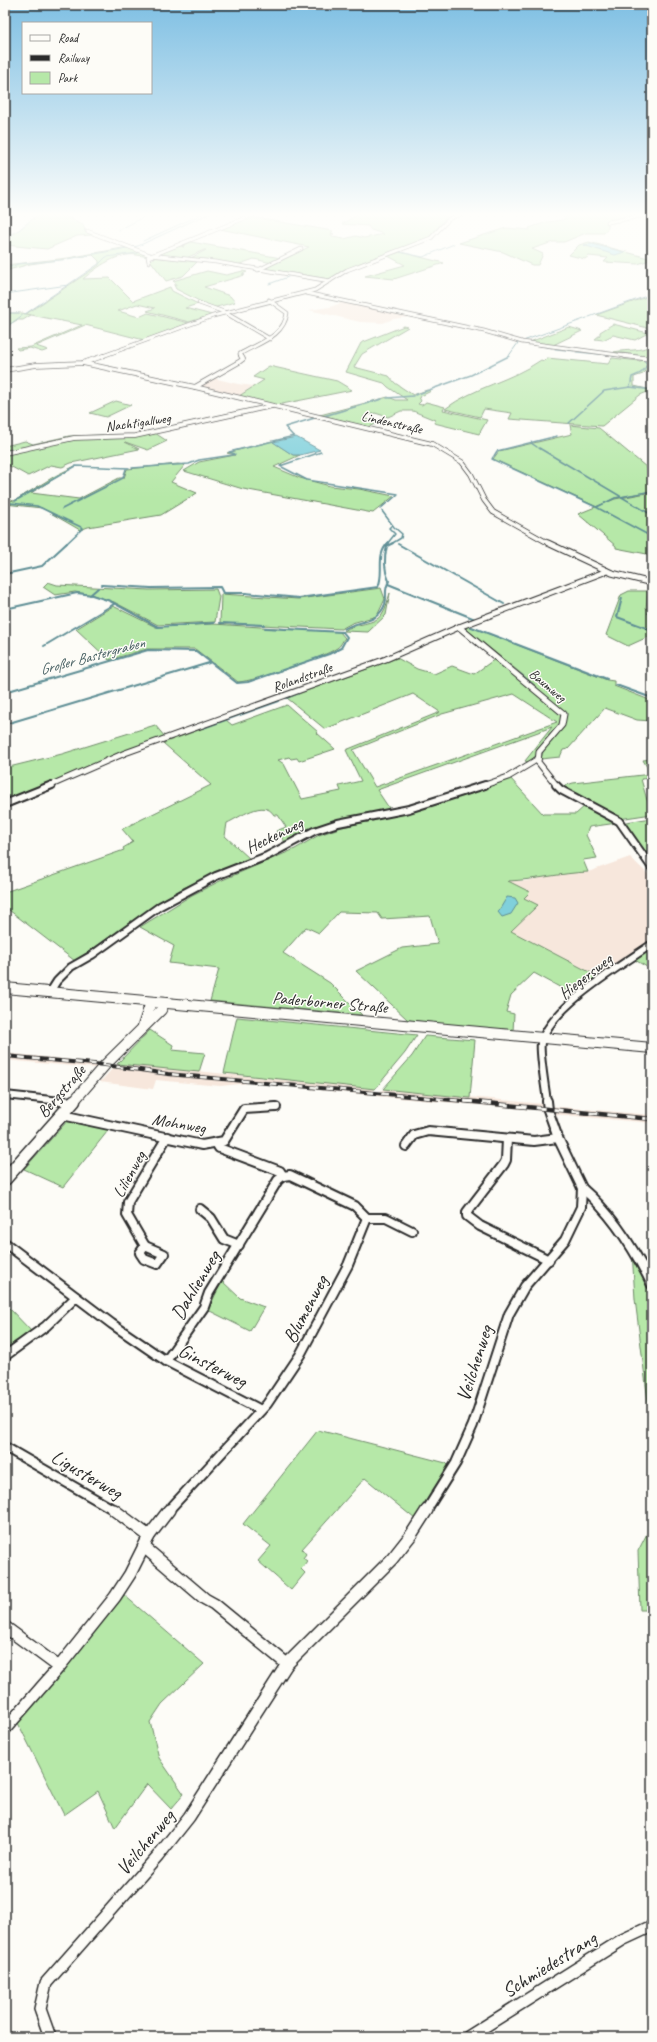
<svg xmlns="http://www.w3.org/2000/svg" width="657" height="2042" viewBox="0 0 657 2042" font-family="Caveat,sans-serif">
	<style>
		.built { fill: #f7e7dc }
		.green { fill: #b6e8a8; stroke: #708a6a; fill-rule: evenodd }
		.water { fill: #80d0db; stroke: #5e8e95 }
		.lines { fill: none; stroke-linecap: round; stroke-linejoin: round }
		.stream-far2 { stroke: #5e8e95; stroke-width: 1 }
		.stream-far1 { stroke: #5e8e95; stroke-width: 1.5 }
		.stream { stroke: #5e8e95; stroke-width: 2 }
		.street-far5-casing { stroke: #2b2b2b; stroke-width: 4.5 }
		.street-far4-casing { stroke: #2b2b2b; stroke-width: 5.5 }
		.street-far3-casing { stroke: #2b2b2b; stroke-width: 7 }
		.street-far2-casing { stroke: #2b2b2b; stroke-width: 10 }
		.street-far1-casing { stroke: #2b2b2b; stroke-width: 12 }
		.street-casing { stroke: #2b2b2b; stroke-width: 14 }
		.secondary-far1-casing { stroke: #2b2b2b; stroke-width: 12 }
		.secondary-casing { stroke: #2b2b2b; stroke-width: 15 }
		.street-far5 { stroke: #fdfcf7; stroke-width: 3 }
		.street-far4 { stroke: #fdfcf7; stroke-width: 4 }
		.street-far3 { stroke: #fdfcf7; stroke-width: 5 }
		.street-far2 { stroke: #fdfcf7; stroke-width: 6 }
		.street-far1 { stroke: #fdfcf7; stroke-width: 8 }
		.street { stroke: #fdfcf7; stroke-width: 11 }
		.secondary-far1 { stroke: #fdfcf7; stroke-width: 10 }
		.secondary { stroke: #fdfcf7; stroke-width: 12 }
		.rail-far1-casing { stroke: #2b2b2b; stroke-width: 4 }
		.rail-casing { stroke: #2b2b2b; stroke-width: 4.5 }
		.rail-far1 { stroke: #fdfcf7; stroke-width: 2.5; stroke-dasharray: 7; stroke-linecap: butt }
		.rail { stroke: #fdfcf7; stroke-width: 3; stroke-dasharray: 9; stroke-linecap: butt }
		.labels { text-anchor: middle; stroke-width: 3; stroke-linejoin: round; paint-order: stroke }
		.far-street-label { font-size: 14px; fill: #2b2b2b; stroke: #fdfcf7 }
		.far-water-label { font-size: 15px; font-style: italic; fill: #445d60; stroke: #fdfcf7 }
		.street-label { font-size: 17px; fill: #2b2b2b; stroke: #fdfcf7 }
		.near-street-label { font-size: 20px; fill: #2b2b2b; stroke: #fdfcf7 }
	</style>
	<rect width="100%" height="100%" fill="#fdfcf7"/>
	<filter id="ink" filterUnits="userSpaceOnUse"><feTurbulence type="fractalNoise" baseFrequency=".025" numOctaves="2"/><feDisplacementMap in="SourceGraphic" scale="8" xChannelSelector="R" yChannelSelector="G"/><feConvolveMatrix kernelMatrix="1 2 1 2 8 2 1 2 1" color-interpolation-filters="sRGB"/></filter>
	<g filter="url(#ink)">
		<g class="built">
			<path d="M341,303L366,307L409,317L393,319L383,323L360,322L309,310L330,307Z"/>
			<path d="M213,378L238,384L254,386L239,396L199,387Z"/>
			<path d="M630,857L652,878V941L601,978L511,931L522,920L524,898L530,892L507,881H525L566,873L588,872Z"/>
			<path d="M5,1053L54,1058L100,1063L95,1068L5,1060Z"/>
			<path d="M117,1064L166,1068L375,1089L369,1095L250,1083L220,1086L156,1080L153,1089L100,1082Z"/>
			<path d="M383,1089L544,1104L545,1111L376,1096Z"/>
			<path d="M550,1106L652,1115V1123L552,1114Z"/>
		</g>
		<g class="green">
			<path d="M361,212H431L450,217L444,220L429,238L360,263L330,279L266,269L269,266L309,247L220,229L251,217L333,231L331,233L334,234H331L332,237L344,239L356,236L364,238L384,234L371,230L368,226L342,224Z"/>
			<path d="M567,212H652L608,223V228L604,233H586L564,242H553L532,249L543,254L538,265H532L503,252L459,243L506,228L530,230L529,228L547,222L563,220L570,213Z"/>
			<path d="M60,214L83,224L85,231L92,235L77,236L47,249L5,245V237L15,233L36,216Z"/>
			<path d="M191,242L281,258L272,263L254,259L237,265L189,259L206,250H204L184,259L157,255L180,246L184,247L182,246Z"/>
			<path d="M589,242L652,259L638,264L604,262L608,258L589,256L585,259L569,255L579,245Z"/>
			<path d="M128,247L153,256C146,257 144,256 137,255C118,252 97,267 83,279L110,278L133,301L170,287L172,291L198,304L185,308L212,315L189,322L147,311L155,308L137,304L118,311L139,317L148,313L189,323L144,340L85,325L36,346L48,350L42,352L30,348L18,350L16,348L31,347L82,325L26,314L99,265V261L93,255L30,264L5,271V265L68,258Z"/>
			<path d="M400,252L444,263L394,279L365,276L405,265L388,256Z"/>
			<path d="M156,257L197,262L183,276L166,281L150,260Z"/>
			<path d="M207,271L226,275L243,271L247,272L242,274L245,275L204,287L230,296L235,302L213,308L176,289L174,285H176V283L173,281Z"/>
			<path d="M652,295V329L596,315Z"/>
			<path d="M5,313H22L31,315L23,320H17L5,327Z"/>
			<path d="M613,324L648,333L635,340L613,335L603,340L595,339L600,335V332Z"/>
			<path d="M404,326L408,327L362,354L354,367L389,376L395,383L413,395L427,390L431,391L419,397L421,401L418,404L422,405L426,402L445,407L443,410L487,420L479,434L434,423L435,420L413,411H401L388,417L375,413L363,417L376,424L369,427L320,415L388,397L396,400H407L388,387L384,383L346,372L361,343Z"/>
			<path d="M569,327L582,331L551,346L527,343Z"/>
			<path d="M652,345V357L614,352C628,349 640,352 652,345Z"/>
			<path d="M547,358L608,364L612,358L640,361L646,359L649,368L643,374L634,377V386L652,390L640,395L602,426L509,419L512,413L484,409L480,417L445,409C474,387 511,381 541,360L544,361Z"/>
			<path d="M269,366L337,381L352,390L277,405L239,396L264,380L253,377Z"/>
			<path d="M116,401L131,405L106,417L90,413Z"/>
			<path d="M570,425L599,428L652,472V491L615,498L597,507L493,459L499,451L572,434Z"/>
			<path d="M155,433L167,441L148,450L125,442L139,449L71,463L62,467L51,465L28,476L10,466H5V446L25,441L33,444L69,436L103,435L104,438Z"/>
			<path d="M272,441L293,455H300L274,467L300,478L330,486L359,489L394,496L373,513L243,489L184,471L199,462L235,455L227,453Z"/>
			<path d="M178,464L185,465L171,482L197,493L161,515L88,527L80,530L42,508L5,504V498L14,501L55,476L75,466L31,493L79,499L119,478H124L127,469Z"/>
			<path d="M652,492V555L616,548V546L578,514L615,499Z"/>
			<path d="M48,582L57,585L149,590L216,589L219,597L215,622L158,625L114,602L93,595L75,592L55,595L43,587Z"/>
			<path d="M381,588L385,599L377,616L352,623L341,629L220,623L221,594L298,599Z"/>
			<path d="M629,591H648L646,608L652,609V613H647L652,616V637L650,636L628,646L606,635L621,595Z"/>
			<path d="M390,593L386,615L368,632L344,631C355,622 375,626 382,614C386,608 388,600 390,593Z"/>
			<path d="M113,606L156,627L213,624L340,632L345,638C342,641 341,646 337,648C323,658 256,681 238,682L195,649H147L109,660L76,629Z"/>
			<path d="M469,626L607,680L614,681V686L652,701V721L637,720L605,708L568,749L563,750L560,757L541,759L543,751L550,742L529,762L525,761L552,727L377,790L391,811L311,830L309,828L286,843L276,831L286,827L278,815H274C264,798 239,818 227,823L225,836L250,859L183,888L155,905L75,961L5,907V892L124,850L123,848L133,842L122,829L211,785L163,743L226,720L232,725L287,705L318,732L317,733L335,749L299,761L297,758L291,759L289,757L278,760L284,764L302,799L341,791L339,786L361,781L346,750L440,712L413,694L325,729L287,698L397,658L417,669L434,674L452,666L474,674L495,659L529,687L535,685L465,628ZM514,694L557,722L375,787L353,750L442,714Z"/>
			<path d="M155,725L165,737C110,755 59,780 5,801V768L62,754Z"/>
			<path d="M652,759V778L641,779L647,800L652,806V814L619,819L561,787L573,783L651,774L643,760Z"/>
			<path d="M510,778L543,814H576L586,805L617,823L589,827L586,835L597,858L583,860L588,872C561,873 535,880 508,881L530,892L524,898L538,905L511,931L601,978L574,995L534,973L511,995L506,1012L514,1014L513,1031L408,1020L356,971L402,948L438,944L430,916L382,919L378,913L339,912L319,933L306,927L283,953L330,983L362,1015L210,1001L219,969L169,963L174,946L140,927L192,895L220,881L295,849L319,835L342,827L377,820Z"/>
			<path d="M652,818V863L625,824L626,822Z"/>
			<path d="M652,948V970L635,960Z"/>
			<path d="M237,1017L417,1035L405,1053L375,1089L224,1073Z"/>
			<path d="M150,1030L173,1045L172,1050L205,1053L199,1072L117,1064Z"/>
			<path d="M425,1036L475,1040L470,1098L383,1089L412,1056Z"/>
			<path d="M69,1119L111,1127L63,1187L24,1169Z"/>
			<path d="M632,1251L652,1289V1433L635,1299Z"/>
			<path d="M222,1281L240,1298L264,1307L250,1331L208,1310Z"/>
			<path d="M9,1308L33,1333C25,1338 23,1338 16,1341C10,1344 10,1349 5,1352V1311Z"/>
			<path d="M318,1430L446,1463L450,1467L415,1519L365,1478L302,1549L306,1554L303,1558L307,1561L301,1569L305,1573L291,1590L258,1561L271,1546L243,1524Z"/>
			<path d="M652,1524V1610H640L638,1551Z"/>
			<path d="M124,1595L204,1664L162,1704L150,1722L159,1758L184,1794L171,1809L147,1784L115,1828L98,1791L64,1815L18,1723Z"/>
		</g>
		<g class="water">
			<path d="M592,244L624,252H625L615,255L583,245Z"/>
			<path d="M296,437L318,449L320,450L300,455H293L273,442Z"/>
			<path d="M507,897L515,898L518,903L511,914L502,917L498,912Z"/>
		</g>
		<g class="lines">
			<g class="stream-far2">
				<path d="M119,230L153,212"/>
				<path d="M5,237L19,230L36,216L60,213"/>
				<path d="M143,241L200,215"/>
				<path d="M400,252L423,257L454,244"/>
				<path d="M141,253L148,255"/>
				<path d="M5,269L18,264L62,260L138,246L212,212"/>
				<path d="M269,284L288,277"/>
				<path d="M5,294L68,285"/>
				<path d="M5,313H19"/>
				<path d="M25,314L100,263L106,257L138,253"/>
				<path d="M589,317L652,294"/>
				<path d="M5,328L24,314"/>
				<path d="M523,341L587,318"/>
				<path d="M540,346L552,348"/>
				<path d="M555,349L574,351"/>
				<path d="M576,352L608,355"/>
				<path d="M613,356H619"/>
				<path d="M508,357L518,343"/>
			</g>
			<g class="stream-far1">
				<path d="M613,356H619"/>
				<path d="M630,387L632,377C639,374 645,372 647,364L642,359"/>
				<path d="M415,395L471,375L509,356"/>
				<path d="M387,398L413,396"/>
				<path d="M324,416L382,399"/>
				<path d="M569,423L604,391L630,387L652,390"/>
				<path d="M294,437L285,427L318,417"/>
				<path d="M531,443L537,447"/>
				<path d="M539,448L652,515"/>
				<path d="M321,452L280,466L307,480L398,494"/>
				<path d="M494,456L497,451L557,436"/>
				<path d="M493,457L492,459L596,507L652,537"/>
				<path d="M132,468L189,464L199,460L233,455L235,454L229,452L294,436"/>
				<path d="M15,501L76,466L129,468"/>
				<path d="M389,502L397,495"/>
				<path d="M11,503L37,506L83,528L66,544"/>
				<path d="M597,507L615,498L652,491"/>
				<path d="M62,509L123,478L126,469"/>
				<path d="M380,509L387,503"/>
				<path d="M382,511L394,527L402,534L401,538L391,544"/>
				<path d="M387,544L395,534L389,528L392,525"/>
			</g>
			<g class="stream">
				<path d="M398,544L504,604"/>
				<path d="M5,574L42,566L67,543"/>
				<path d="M388,584L475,619"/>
				<path d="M102,585L151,588L220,587L223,593H245L299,598L378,587C385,572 375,556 388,543"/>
				<path d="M90,595L98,588"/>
				<path d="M622,598L617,617L652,630"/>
				<path d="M5,609L77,593L92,595L110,601L158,627L214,623"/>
				<path d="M220,623L264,625"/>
				<path d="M469,626L607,679"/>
				<path d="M265,628L343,632"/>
				<path d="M344,629C359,620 378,624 385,604C388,594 383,592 389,581C384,570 384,557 387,546L393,543"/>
				<path d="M44,646L114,604"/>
				<path d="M520,674L533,685"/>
				<path d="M616,685L652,698"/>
				<path d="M5,692L148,650L196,651L237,683L248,682L329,654L341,648L347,637L343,632"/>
				<path d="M286,698L299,693"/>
				<path d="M9,723L209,663"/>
				<path d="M203,728L279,701"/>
			</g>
			<defs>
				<g id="street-far5">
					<path d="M608,222L652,214"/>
					<path d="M87,231L150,255L216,262L330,281"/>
					<path d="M149,262L148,257L260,212"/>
					<path d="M258,270L301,249"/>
					<path d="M306,293L484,331L522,342L633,357"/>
					<path d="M199,303L224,312L270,339"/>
					<path d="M100,357L213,316L315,290L347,270L431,238L449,219L464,212"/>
					<path d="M242,357L240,354C258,343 284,337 287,313L269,300"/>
				</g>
				<g id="street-far4">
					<path d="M625,356L652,359"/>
					<path d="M83,363L195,387L432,444L462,462L471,474L484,500L493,512L550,544"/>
					<path d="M5,370L36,365L83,363L103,356"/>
					<path d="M195,387L239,362L243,359L241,356"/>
					<path d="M5,453L74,438L135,436L272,406"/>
				</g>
				<g id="street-far3">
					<path d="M548,543L612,573L652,583"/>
					<path d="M459,627L564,714L562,725L539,752L538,762L557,786"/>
					<path d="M49,786L125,753L386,659L459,627L607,571"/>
					<path d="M482,786L508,777L538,759"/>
				</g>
				<g id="street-far2">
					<path d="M556,785L561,790L619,821L652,868"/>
					<path d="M5,804L52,785"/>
					<path d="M50,992L57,981L71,967L92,955L160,906L216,876L267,856L314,831L338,823L409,809L485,785"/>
					<path d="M5,1095L70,1102"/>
					<path d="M547,1102C546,1091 539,1052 541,1043C550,1007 622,965 652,944"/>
				</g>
				<g id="street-far1">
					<path d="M60,1101L74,1102"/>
					<path d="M62,1115L202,1145L224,1141L244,1109L276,1107"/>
					<path d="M507,1139L506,1160L504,1164L467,1212V1216L480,1226L549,1260"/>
					<path d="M216,1143L219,1148L280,1171L283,1176"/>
					<path d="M406,1146L414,1135L428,1131L534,1141L558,1138"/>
					<path d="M283,1176L290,1175L355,1206L367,1218H386L412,1231"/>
					<path d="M582,1188C613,1215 634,1248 652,1285"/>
					<path d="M200,1209L211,1218L224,1239L239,1245"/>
					<path d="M5,1243L112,1324L166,1361L261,1410"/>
					<path d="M145,1246L164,1254L157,1264L144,1259L140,1253Z"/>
					<path d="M145,1246L127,1215L128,1202L167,1137"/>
					<path d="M5,1356L46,1326L76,1297"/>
					<path d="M166,1361L204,1307L209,1293L278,1180L283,1176"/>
					<path d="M5,1447L116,1511"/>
					<path d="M168,1511L267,1404L300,1355L348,1265L367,1218"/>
					<path d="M426,1511L456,1463L473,1425L509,1314L525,1286L565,1240L581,1207L582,1188L558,1138L548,1110L547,1101"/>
				</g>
				<g id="street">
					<path d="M114,1510L149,1536"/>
					<path d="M144,1547L205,1599L214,1604L287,1664"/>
					<path d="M5,1627L59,1667"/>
					<path d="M5,1729L59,1667L115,1597L130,1574L149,1536L169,1510"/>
					<path d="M50,2037L40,2009L46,1983L158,1856L189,1817L287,1664L392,1559L411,1535L427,1510"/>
					<path d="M468,2037L622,1940L652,1926"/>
				</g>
				<g id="secondary-far1">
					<path d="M5,988L652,1048"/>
					<path d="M143,1026L151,1002"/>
					<path d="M73,1102L105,1065L161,1010L164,1003"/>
				</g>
				<path id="secondary" d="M5,1179L74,1101"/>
			</defs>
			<use href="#street-far5" class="street-far5-casing"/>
			<use href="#street-far4" class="street-far4-casing"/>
			<use href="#street-far3" class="street-far3-casing"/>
			<use href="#street-far2" class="street-far2-casing"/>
			<use href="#street-far1" class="street-far1-casing"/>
			<use href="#street" class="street-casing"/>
			<use href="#secondary-far1" class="secondary-far1-casing"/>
			<use href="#secondary" class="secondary-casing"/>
			<use href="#street-far5" class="street-far5"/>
			<use href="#street-far4" class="street-far4"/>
			<use href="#street-far3" class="street-far3"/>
			<use href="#street-far2" class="street-far2"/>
			<use href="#street-far1" class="street-far1"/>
			<use href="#street" class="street"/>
			<use href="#secondary-far1" class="secondary-far1"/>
			<use href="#secondary" class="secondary"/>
			<defs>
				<path id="rail-far1" d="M5,1056L105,1065L168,1074L474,1102"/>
				<path id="rail" d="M464,1101L652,1119"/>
			</defs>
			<use href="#rail-far1" class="rail-far1-casing"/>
			<use href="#rail" class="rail-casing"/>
			<use href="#rail-far1" class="rail-far1"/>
			<use href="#rail" class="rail"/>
		</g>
	</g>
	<linearGradient id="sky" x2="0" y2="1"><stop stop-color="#7ebfe3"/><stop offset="0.43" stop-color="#fefefb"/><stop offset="1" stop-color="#fefefb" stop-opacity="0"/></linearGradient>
	<rect width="657" height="498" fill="url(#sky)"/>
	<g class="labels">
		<g class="far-street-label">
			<text transform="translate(138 422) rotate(-8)" y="5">Nachtigallweg</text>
			<text transform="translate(392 422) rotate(13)" y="5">Lindenstraße</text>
			<text transform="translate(302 677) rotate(-20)" y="5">Rolandstraße</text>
			<text transform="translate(548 685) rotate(40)" y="5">Baumweg</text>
		</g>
		<g class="far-water-label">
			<text transform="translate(92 656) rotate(-15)" y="5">Großer Bastergraben</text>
		</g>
		<g class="street-label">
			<text transform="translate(274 835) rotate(-26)" y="6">Heckenweg</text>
			<text transform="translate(585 976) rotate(-38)" y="6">Hiegersweg</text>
			<text transform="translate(330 1002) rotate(5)" y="6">Paderborner Straße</text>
			<text transform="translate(61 1091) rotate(-49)" y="6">Bergstraße</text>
			<text transform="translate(179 1123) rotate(10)" y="6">Mohnweg</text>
			<text transform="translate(129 1174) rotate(-61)" y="6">Lilienweg</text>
		</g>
		<g class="near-street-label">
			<text transform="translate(195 1285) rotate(-59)" y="7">Dahlienweg</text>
			<text transform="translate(305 1309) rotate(-62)" y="7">Blumenweg</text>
			<text transform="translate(474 1363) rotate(-72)" y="7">Veilchenweg</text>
			<text transform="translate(213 1365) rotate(27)" y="7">Ginsterweg</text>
			<text transform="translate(87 1474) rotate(30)" y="7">Ligusterweg</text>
			<text transform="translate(145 1842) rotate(-50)" y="7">Veilchenweg</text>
			<text transform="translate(549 1964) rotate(-32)" y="7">Schmiedestrang</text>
		</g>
	</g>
	<rect width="657" height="2042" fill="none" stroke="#fdfcf7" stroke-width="20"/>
	<rect x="10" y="10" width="637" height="2022" fill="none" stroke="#2b2b2b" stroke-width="1.5" filter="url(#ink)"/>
	<rect x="22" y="22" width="130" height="72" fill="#fdfcf7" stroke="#a9a8a5"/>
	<rect x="30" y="35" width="20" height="6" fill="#fdfcf7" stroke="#a9a8a5"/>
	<text x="58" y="42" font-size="12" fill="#2b2b2b">Road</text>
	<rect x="30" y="55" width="20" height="6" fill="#2b2b2b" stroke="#a9a8a5"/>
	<text x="58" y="62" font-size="12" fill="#2b2b2b">Railway</text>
	<rect x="30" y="72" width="20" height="12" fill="#b6e8a8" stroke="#a9a8a5"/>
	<text x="58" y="82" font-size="12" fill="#2b2b2b">Park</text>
</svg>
